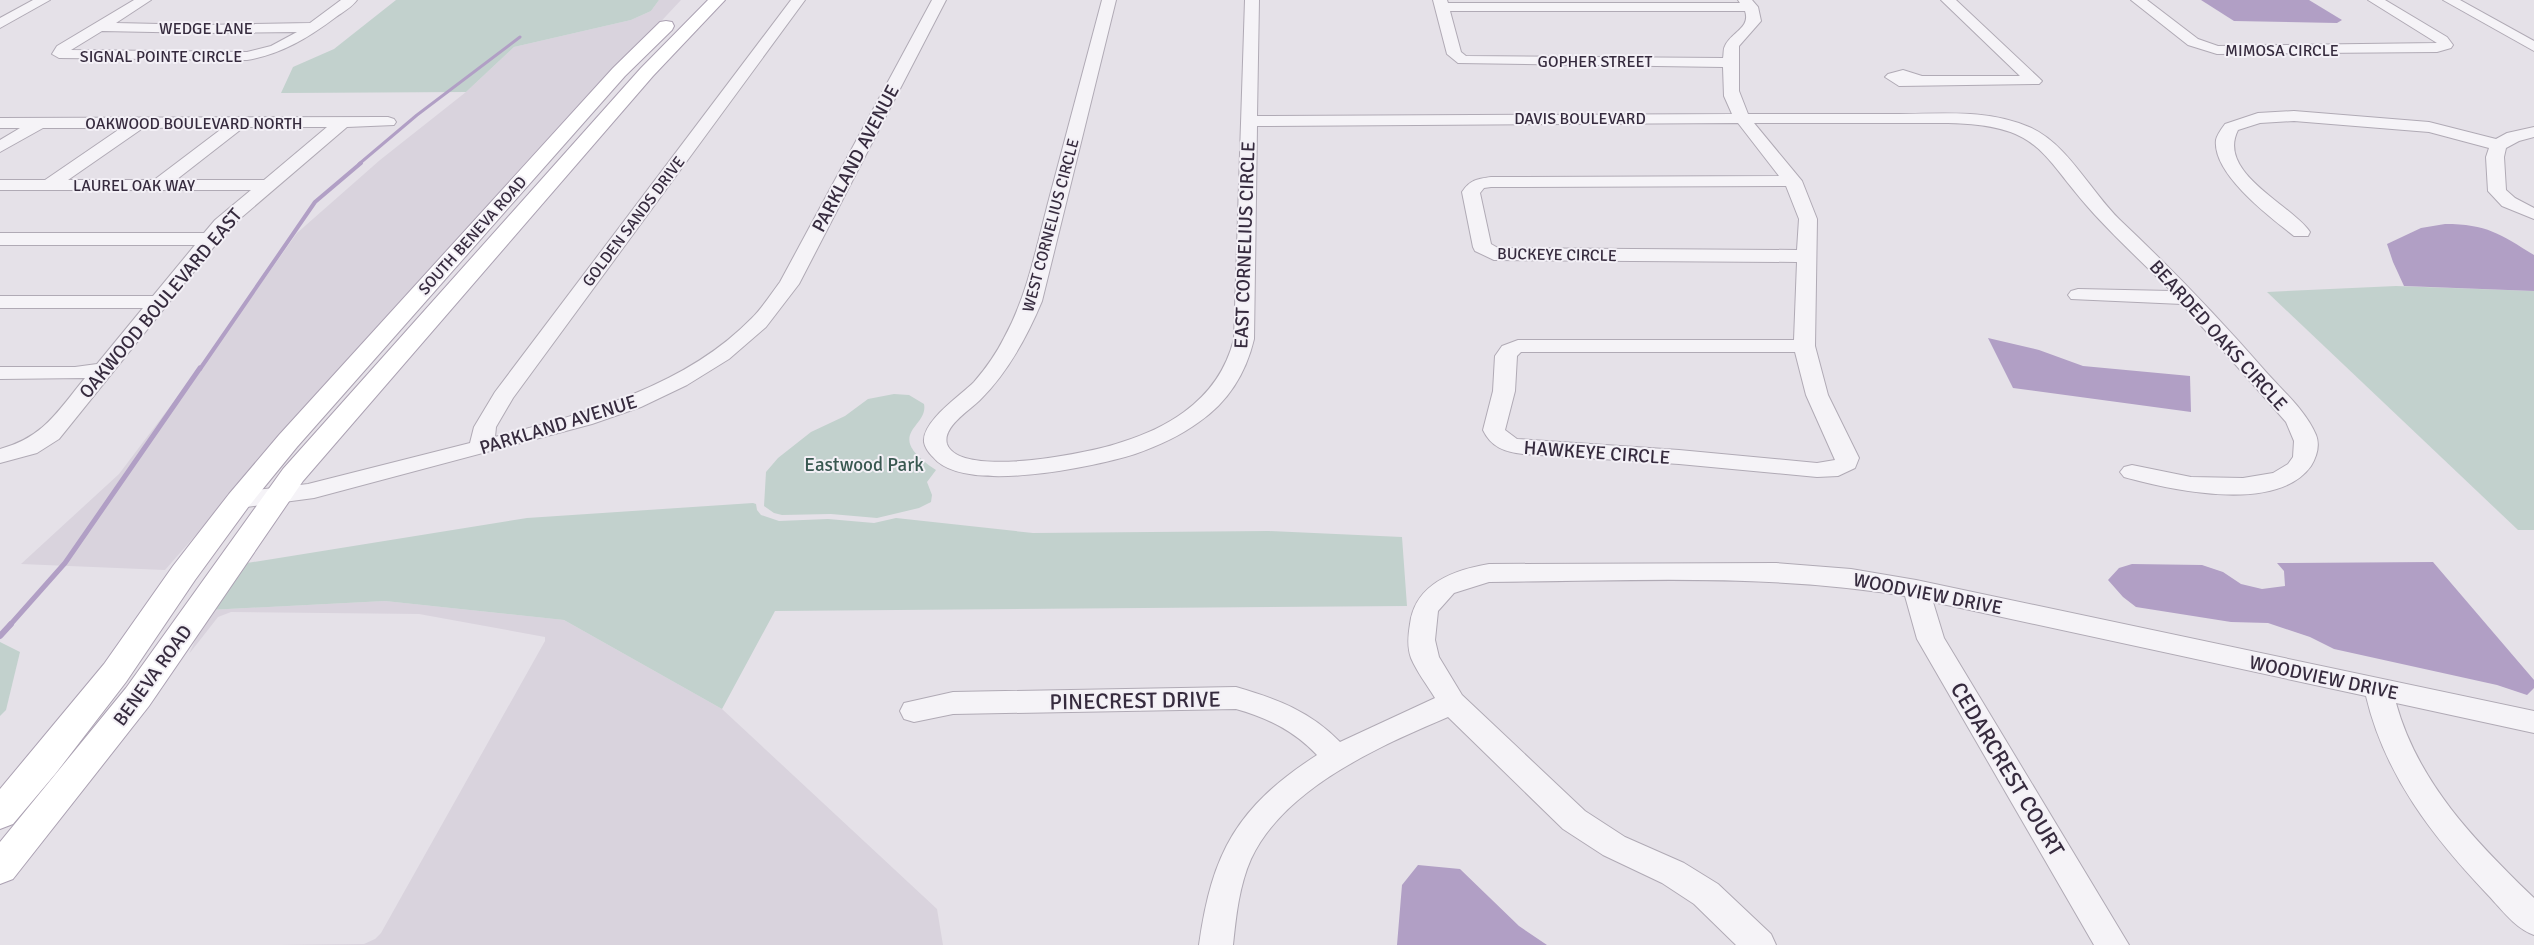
<svg xmlns="http://www.w3.org/2000/svg" width="2534" height="945" viewBox="0 0 2534 945" font-family="Signika,sans-serif">
	<style>
		.built { fill: #d9d3dd }
		.green { fill: #c2d1cd }
		.water { fill: #b19fc5 }
		.lines { fill: none; stroke-linecap: round; stroke-linejoin: round }
		.stream-far3 { stroke: #b19fc5; stroke-width: 3 }
		.stream-far2 { stroke: #b19fc5; stroke-width: 4 }
		.stream-far1 { stroke: #b19fc5; stroke-width: 5 }
		.stream { stroke: #b19fc5; stroke-width: 6 }
		.minor-casing { stroke: #b0aab5; stroke-width: 2 }
		.major-casing { stroke: #aba1b2; stroke-width: 2 }
		.minor { fill: #f5f3f7; fill-rule: evenodd }
		.major { fill: #fff; fill-rule: evenodd }
		.labels { text-anchor: middle; stroke-width: 4; stroke-linejoin: round; paint-order: stroke }
		.far-street-label { font-size: 16px; fill: #362b3e; stroke: #f3f0f6 }
		.street-label { font-size: 19px; fill: #362b3e; stroke: #f3f0f6 }
		.park-label { font-size: 19px; fill: #395851; stroke: #f3f0f6 }
		.near-street-label { font-size: 22px; fill: #362b3e; stroke: #f3f0f6 }
	</style>
	<rect width="100%" height="100%" fill="#e5e1e8"/>
	<g class="built">
		<path d="M659,0H681L439,259L165,570L21,564L119,474L228,330L297,233L380,160L466,92L514,47L631,20L651,11Z"/>
		<path d="M385,601L564,620L722,709L937,909L943,945H279L364,944L375,939L381,933L545,641V637L419,614L231,612L218,617L189,654L209,610Z"/>
	</g>
	<g class="green">
		<path d="M396,0H659L651,11L631,20L514,47L466,92L281,93L293,67L334,49Z"/>
		<path d="M2396,286L2534,291V530H2518L2267,292Z"/>
		<path d="M894,394L909,395L924,404C929,428 881,433 936,470L927,482L932,495L931,502L919,508L877,518L831,514L782,515L774,513L764,506L766,472L778,458L811,432L845,416L868,399Z"/>
		<path d="M753,503L756,504L757,510L761,515L779,521L828,519L874,523L896,518L1033,533L1269,531L1402,537L1407,606L775,611L722,709L564,620L385,601L209,610L241,564L527,518Z"/>
		<path d="M0,642L20,652L6,710L0,716Z"/>
	</g>
	<g class="water">
		<path d="M2201,0H2309L2342,20L2337,23L2234,21Z"/>
		<path d="M2445,224C2487,224 2500,234 2534,255V291L2404,286L2393,262L2387,244L2421,228Z"/>
		<path d="M1988,338L2039,350L2083,366L2190,376L2191,412L2013,388Z"/>
		<path d="M2433,562L2534,680V688L2527,695L2497,685L2334,649L2310,637L2268,623L2231,622L2136,607L2123,597L2108,580L2119,568L2132,564L2202,565L2223,572L2241,584L2262,589L2285,586L2284,571L2277,563Z"/>
		<path d="M1418,865L1460,869L1519,926L1547,945H1397L1402,885Z"/>
	</g>
	<g class="lines">
		<path class="stream-far3" d="M359,164L417,115L520,37"/>
		<path class="stream-far2" d="M200,369L315,202L361,163"/>
		<path class="stream-far1" d="M10,625L65,563L200,368"/>
		<path class="stream" d="M0,636L11,624"/>
		<defs>
			<g id="minor">
				<path d="M33,0H50L0,28V18Z"/>
				<path d="M134,0H151L116,23L203,25L310,23L341,0H357C352,7 343,12 336,17C308,38 282,54 247,60L59,58L52,54L57,46ZM102,31L203,33L297,32L271,46L247,52L71,50Z"/>
				<path d="M791,0H805L513,398L496,427L495,437C584,414 685,387 752,318C762,308 771,294 780,282L932,0H946L799,284L766,327L729,359L687,385L641,407L592,424L314,498L239,508L230,506L227,500L230,494L239,492L308,484L470,443L474,427L495,392Z"/>
				<path d="M1102,0H1116L1042,301C1027,337 1008,372 980,400C970,410 942,427 947,444C960,480 1095,452 1122,442C1144,435 1165,426 1184,412C1210,393 1226,370 1234,339L1245,0H1259L1257,116L1732,114L1724,96L1723,67L1458,63L1447,54L1433,0H1447L1448,3H1740L1738,0H1752L1758,7L1761,21L1739,46V91L1748,114C1798,114 1848,114 1899,114C1943,114 1987,109 2029,127C2067,143 2090,191 2120,220C2172,269 2219,318 2266,372C2283,391 2306,411 2316,435C2320,445 2317,456 2311,466C2277,514 2171,490 2124,477L2120,472L2124,467L2132,465L2191,477L2243,478L2273,473L2288,464L2293,457L2294,441L2286,422L2182,304L2071,299L2068,295L2071,291L2078,289L2171,291C2146,266 2119,241 2095,215C2039,154 2043,125 1948,123H1754L1802,181L1817,219L1815,346L1828,395L1859,458L1855,468L1838,476L1817,477L1679,464L1523,454C1505,452 1491,447 1483,430L1493,391L1495,356L1502,346L1518,340H1794L1797,262L1494,260L1475,251L1473,247L1462,192C1470,180 1477,179 1491,177L1779,176L1738,123L1257,126L1254,339C1246,373 1228,402 1199,422C1180,436 1158,446 1135,454C1094,467 963,495 933,457C929,453 925,448 924,442C922,421 960,396 974,382C986,368 996,354 1004,338C1027,296 1036,249 1048,203C1066,135 1084,68 1102,0ZM1450,11H1745C1751,28 1731,32 1725,46C1723,49 1724,54 1723,58L1466,56L1461,52ZM1786,186L1799,219L1797,250L1498,248L1491,244L1480,193L1484,188L1491,187ZM1521,352H1795L1806,395L1835,460L1817,463L1679,450L1517,439L1505,430L1515,391L1517,356Z"/>
				<path d="M1941,0H1956L2039,78L2042,81L2039,84L1899,86L1885,77L1888,74L1903,70L1922,76H2020Z"/>
				<path d="M2131,0H2147L2198,39L2218,46L2437,43L2368,0H2385L2447,37L2453,45L2451,48L2437,52L2217,54L2188,45Z"/>
				<path d="M2443,0H2460L2534,41V51Z"/>
				<path d="M2294,111L2429,122L2496,139L2507,133L2534,127V137L2519,141L2506,148L2504,157L2506,190L2515,198L2534,208V219L2502,206L2488,191L2486,157L2489,148L2429,132L2294,121L2260,123L2238,130C2216,173 2292,205 2310,232L2308,236H2294C2271,218 2212,174 2216,140C2217,135 2222,128 2225,124L2258,113Z"/>
				<path d="M388,117L394,119L396,122L394,125L347,127L229,228L59,439L37,453L0,463V449C44,437 57,412 85,378L0,379V367H75L97,364L143,308H0V296H153L195,245H0V233H204L215,220L251,190H0V180H45L121,128H43L0,152V140L20,128H0V118ZM224,127L154,180H68L143,128ZM244,127H327L264,180H176Z"/>
				<path d="M1776,563L1851,569L1916,580L2534,711V733L2396,703C2418,783 2476,842 2534,898V935C2515,928 2502,910 2488,895C2433,837 2385,776 2366,696L1933,602L1944,638L2129,945H2094L1917,639L1905,596C1768,573 1628,581 1489,582L1454,593L1438,611L1435,640L1439,657L1462,695L1585,811L1625,837L1684,863L1718,884L1771,934L1776,945H1736L1694,904L1662,883L1603,855L1563,829L1448,717C1380,746 1284,788 1251,859C1239,886 1236,917 1233,945H1199C1212,852 1237,807 1317,755C1294,731 1268,718 1236,709L953,714L914,722L904,719L900,711L904,703L953,692L1236,687C1277,699 1310,711 1340,742L1435,698C1427,685 1417,672 1411,658C1407,647 1408,636 1410,624C1415,584 1453,570 1489,564Z"/>
			</g>
			<g id="major">
				<path d="M708,0H725L653,76L303,481L149,706L13,879L0,884V842L126,688L283,469L641,68Z"/>
				<path d="M666,21L672,22L674,26L672,30L625,76L297,447L249,506L195,580L126,682L56,773L13,824L0,829V789L104,664L173,566L229,494L279,435L613,68L660,22Z"/>
			</g>
		</defs>
		<use href="#minor" class="minor-casing"/>
		<use href="#major" class="major-casing"/>
		<use href="#minor" class="minor"/>
		<use href="#major" class="major"/>
	</g>
	<g class="labels">
		<g class="far-street-label">
			<text x="206" y="34">WEDGE LANE</text>
			<text x="2282" y="56">MIMOSA CIRCLE</text>
			<text x="161" y="62">SIGNAL POINTE CIRCLE</text>
			<text x="1595" y="67">GOPHER STREET</text>
			<text x="1580" y="124">DAVIS BOULEVARD</text>
			<text x="194" y="129">OAKWOOD BOULEVARD NORTH</text>
			<text x="134" y="191">LAUREL OAK WAY</text>
			<text transform="translate(633 221) rotate(-53)" y="6">GOLDEN SANDS DRIVE</text>
			<text transform="translate(1050 225) rotate(-75)" y="6">WEST CORNELIUS CIRCLE</text>
			<text transform="translate(472 235) rotate(-48)" y="6">SOUTH BENEVA ROAD</text>
			<text transform="translate(1557 254) rotate(1)" y="6">BUCKEYE CIRCLE</text>
		</g>
		<g class="street-label">
			<text transform="translate(855 158) rotate(-62)" y="7">PARKLAND AVENUE</text>
			<text transform="translate(1244 245) rotate(-88)" y="7">EAST CORNELIUS CIRCLE</text>
			<text transform="translate(160 303) rotate(-50)" y="7">OAKWOOD BOULEVARD EAST</text>
			<text transform="translate(2219 335) rotate(48)" y="7">BEARDED OAKS CIRCLE</text>
			<text transform="translate(558 424) rotate(-17)" y="7">PARKLAND AVENUE</text>
			<text transform="translate(1597 452) rotate(4)" y="7">HAWKEYE CIRCLE</text>
			<text transform="translate(1928 593) rotate(11)" y="7">WOODVIEW DRIVE</text>
			<text transform="translate(152 675) rotate(-54)" y="7">BENEVA ROAD</text>
			<text transform="translate(2324 677) rotate(12)" y="7">WOODVIEW DRIVE</text>
		</g>
		<g class="park-label">
			<text x="864" y="471">Eastwood Park</text>
		</g>
		<g class="near-street-label">
			<text transform="translate(1135 700) rotate(-1)" y="8">PINECREST DRIVE</text>
			<text transform="translate(2008 769) rotate(59)" y="8">CEDARCREST COURT</text>
		</g>
	</g>
</svg>
